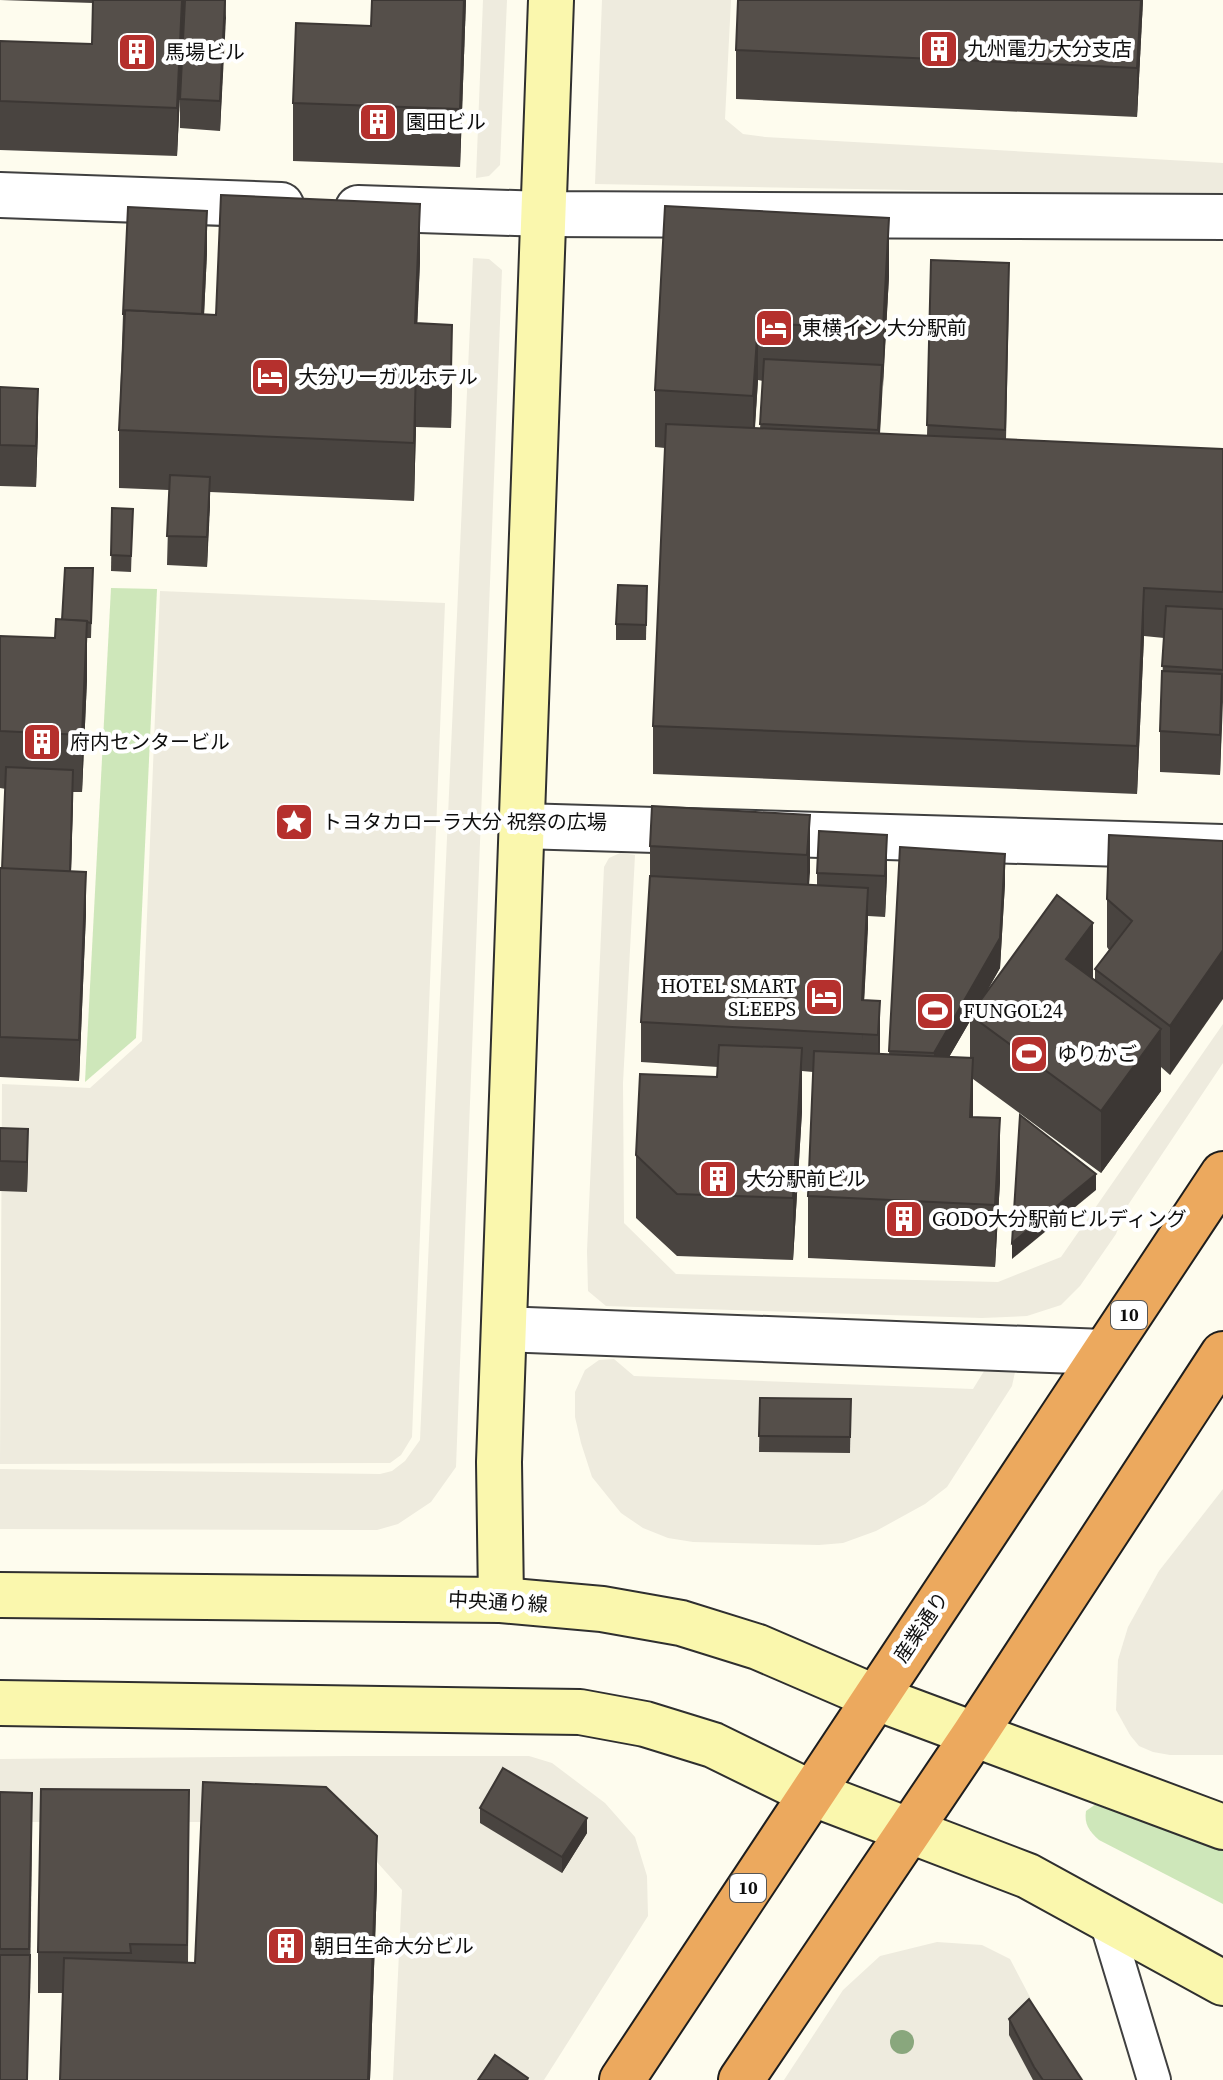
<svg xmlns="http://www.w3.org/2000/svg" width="1223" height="2080" viewBox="0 0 1223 2080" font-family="'Source Serif 4','Noto Sans JP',serif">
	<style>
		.green { fill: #cee7ba }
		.plaza { fill: #eeebde }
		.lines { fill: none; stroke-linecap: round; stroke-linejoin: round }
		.lane-casing { stroke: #404040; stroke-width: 36 }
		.street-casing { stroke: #404040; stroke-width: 48 }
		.secondary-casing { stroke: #2f2f2f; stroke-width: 48 }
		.highway-casing { stroke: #1e1e1e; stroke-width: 48 }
		.lane { stroke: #fff; stroke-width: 32 }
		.street { stroke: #fff; stroke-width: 44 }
		.secondary { stroke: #faf7ad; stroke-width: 44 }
		.highway { stroke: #eca95e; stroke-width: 44 }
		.tree { fill: #89a77d }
		.wall { fill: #494440; fill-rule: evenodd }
		.shaded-wall { fill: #3c3734 }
		.building { fill: #554f4a; stroke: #3c3734; stroke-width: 2 }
		.labels { text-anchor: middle; stroke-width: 8; stroke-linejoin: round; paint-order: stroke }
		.shield { fill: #fff; stroke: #565656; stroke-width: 2 }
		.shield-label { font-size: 18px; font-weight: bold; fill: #0d0d0d }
		.poi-label { font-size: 20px; fill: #0d0d0d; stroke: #fff; text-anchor: start }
		.street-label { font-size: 20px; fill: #0d0d0d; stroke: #fff }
	</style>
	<rect width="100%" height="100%" fill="#fefcee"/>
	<g class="green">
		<path d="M111,588L157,589L136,1038L85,1082Z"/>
		<path d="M1096,1804L1116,1805L1223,1849V1904L1099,1840C1089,1831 1084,1824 1086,1811Z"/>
	</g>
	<g class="plaza">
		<path d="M483,0H507L500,165L489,176L476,178Z"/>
		<path d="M602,0H731L725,119L743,134L765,137L1223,163V196L595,184Z"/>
		<path d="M473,258L489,259L502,270L456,1467L431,1502L398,1524L377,1530L0,1529V1469L380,1474L392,1471L405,1461L420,1440Z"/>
		<path d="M160,591L445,603L412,1437L401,1455L390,1463L0,1464L2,1084L90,1088L142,1041Z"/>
		<path d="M620,853L635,855L623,1083L624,1223L676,1274L998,1282L1061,1257L1223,1024V1063L1126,1208L1116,1234L1080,1286L1061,1305L1027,1316L982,1318L606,1306L588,1291L587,1251L604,867L609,858Z"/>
		<path d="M614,1359L634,1376L973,1389L989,1363L1008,1365L1015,1372L1012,1386L947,1487L925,1504L876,1531L843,1543L819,1545L693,1542L668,1538L643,1528L621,1513L592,1477L581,1443L575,1417V1392L585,1370L599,1360Z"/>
		<path d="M1223,1489V1755H1170L1153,1752L1139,1746L1130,1735L1116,1710L1118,1660L1128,1627L1159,1571Z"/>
		<path d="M349,1756H529L552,1763L605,1803L635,1837L647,1876L648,1916L544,2080H393L402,1890L341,1822H0V1759Z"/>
		<path d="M937,1942L982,1945L1010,1959L1042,2020L1084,2080H784L843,1990L880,1956Z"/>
	</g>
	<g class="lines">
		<defs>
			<path id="lane" d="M1105,1918L1154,2080"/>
			<g id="street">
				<path d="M0,195L281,205"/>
				<path d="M358,208L544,214L1223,217"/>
				<path d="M521,826L1223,847"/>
				<path d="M504,1329L1104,1352"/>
			</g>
			<g id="secondary">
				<path d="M0,1595L501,1600L602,1609L681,1623L758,1647L874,1697L1223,1827"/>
				<path d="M501,1600L499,1462L551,0"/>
				<path d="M0,1703L580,1712L645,1724L713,1745L811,1793L1028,1876L1223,1983"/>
			</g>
			<g id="highway">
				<path d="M622,2080L1223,1174"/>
				<path d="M741,2080L974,1735L1223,1354"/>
			</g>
		</defs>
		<use href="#lane" class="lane-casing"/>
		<use href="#street" class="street-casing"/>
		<use href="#secondary" class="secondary-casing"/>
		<use href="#highway" class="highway-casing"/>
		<use href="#lane" class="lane"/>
		<use href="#street" class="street"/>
		<use href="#secondary" class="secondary"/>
		<use href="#highway" class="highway"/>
	</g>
	<circle class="tree" cx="902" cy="2042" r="12"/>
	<g class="wall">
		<path d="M0,0H226L220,131L180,128V99L185,6H184L177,156L0,150V41L92,44L93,3Z"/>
		<path d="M466,0L460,167L293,161V103L371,26Z"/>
		<path d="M738,0H1143L1137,117L736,99V50Z"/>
		<path d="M665,206L889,276L880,434L927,436L931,260L1009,293L1006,440L1223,449V702L1220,775L1160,772V731L1164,638L1144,636L1137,794L653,774V726L665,448L655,447V390ZM758,380L763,381L760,429L755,428Z"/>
		<path d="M207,252L204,314L216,315L420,261L417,323L452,325V382L451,428L416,427L414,501L210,492L207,567L167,565L169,490L119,488V430L123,314Z"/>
		<path d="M0,387L38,429L36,487L0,486Z"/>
		<path d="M112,508L133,509L131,572L111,571Z"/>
		<path d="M93,568L91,638H87V679L82,792H73L71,872L86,913L79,1081L0,1077V868L2,869L6,789L0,788V636L55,638L62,620Z"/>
		<path d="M647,586L646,640H616V624Z"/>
		<path d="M810,815L809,885H817V873L887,875L885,917L868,916L864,1000L880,1001V1054H889L900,847L1005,883L1000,968L987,991L1093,979L1095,980V969L1109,950L1107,947V899L1223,841L1170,1075L1161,1067V1091L1101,1173L973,1079V1117L1000,1181L995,1267L808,1258V1196L813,1072L802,1071V1111L793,1260L677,1256L636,1218V1155L717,1077L718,1067L641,1062V1022L650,882V846ZM970,1021V1058L949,1057Z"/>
		<path d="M0,1128L28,1159L27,1192L0,1191Z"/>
		<path d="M760,1398L851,1399L850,1453L759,1452Z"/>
		<path d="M189,1790L188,1963H195L377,1885L370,2080H60L63,1993H38V1952Z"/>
		<path d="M0,1792L32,1833L30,1996L0,2080Z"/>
		<path d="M480,1808L587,1833L562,1873L480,1823Z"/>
		<path d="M1009,2019L1082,2080H1033L1009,2035Z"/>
	</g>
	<g class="shaded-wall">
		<path d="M182,0H184V15L177,156V108Z"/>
		<path d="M225,0L226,18L220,131V101Z"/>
		<path d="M464,0H466L460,167V109Z"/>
		<path d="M1141,0H1143L1137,117V68Z"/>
		<path d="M420,204V261L415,380V323Z"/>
		<path d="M207,211V252L202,358V318Z"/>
		<path d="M889,218V276L883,387V329Z"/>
		<path d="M758,323V380L753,453V396Z"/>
		<path d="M452,325V382L451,428V371Z"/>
		<path d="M882,365V395L878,460V430Z"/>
		<path d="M416,369V427L414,501V443Z"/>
		<path d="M38,389V429L36,487V446Z"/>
		<path d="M210,477V507L207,567V537Z"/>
		<path d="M1144,588V636L1137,794V746Z"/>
		<path d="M87,621V679L82,792V735Z"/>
		<path d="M1222,674V715L1220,775V735Z"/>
		<path d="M73,770V799L70,906V876Z"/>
		<path d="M810,815V872L807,913V855Z"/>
		<path d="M887,835V875L885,917V876Z"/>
		<path d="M1005,854V883L1000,968L972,1017L970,1015V1021L934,1083V1053Z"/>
		<path d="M86,872V913L79,1081V1040Z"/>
		<path d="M868,888V929L862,1040V1000Z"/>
		<path d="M1093,923V985L1066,959Z"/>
		<path d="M1223,950V999L1170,1075V1026Z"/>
		<path d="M880,1001V1041L878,1076V1035Z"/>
		<path d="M1161,1029V1091L1101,1173V1111Z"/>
		<path d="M802,1048V1111L793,1260V1198Z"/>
		<path d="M973,1058V1120L970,1117Z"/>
		<path d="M1000,1118V1181L995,1267V1205Z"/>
		<path d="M28,1129V1159L27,1192V1162Z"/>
		<path d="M1096,1174V1190L1012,1259V1243Z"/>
		<path d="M587,1818V1833L562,1873V1857Z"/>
		<path d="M377,1836V1885L370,2080H368Z"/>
	</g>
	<g class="building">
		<path d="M93,0H182L177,108L0,101V41L92,44Z"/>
		<path d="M185,0H225L220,101L180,99Z"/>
		<path d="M372,0H464L460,109L293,103L296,23L371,26Z"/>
		<path d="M738,0H1141L1137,68L736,50Z"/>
		<path d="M221,195L420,204L415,323L452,325L451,371L416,369L414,443L119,430L125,310L216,315Z"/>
		<path d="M665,206L889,218L883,329L758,323L753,396L655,390Z"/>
		<path d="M128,207L207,211L202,314L125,310V314H123Z"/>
		<path d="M931,260L1009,263L1005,430L927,425Z"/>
		<path d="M764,359L882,365L878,430L760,424Z"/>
		<path d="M0,387L38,389L36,446L0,445Z"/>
		<path d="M666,424L1223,449V592L1144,588L1137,746L653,726Z"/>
		<path d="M170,475L210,477L207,537L167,536Z"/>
		<path d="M112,508L133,509L131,556L111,555Z"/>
		<path d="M65,568H93L91,623L87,622V621L62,620Z"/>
		<path d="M618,585L647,586L646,625L616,624Z"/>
		<path d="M1166,606L1223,609V670L1162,666Z"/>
		<path d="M56,619L87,621L82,735L0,731V636L55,638Z"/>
		<path d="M1162,671L1222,674L1220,735L1160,731Z"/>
		<path d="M6,767L73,770L70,872L2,869Z"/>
		<path d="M652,806L810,815L807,855L650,846Z"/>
		<path d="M819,831L887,835L885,876L817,873Z"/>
		<path d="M1109,835L1223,841V950L1170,1026L1095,969L1132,921L1107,899Z"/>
		<path d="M900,847L1005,854L1000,938L934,1053L889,1051Z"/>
		<path d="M0,868L86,872L79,1040L0,1037Z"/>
		<path d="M650,876L868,888L862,1000L880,1001L878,1035L641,1022Z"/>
		<path d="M1057,895L1093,923L1066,959L1161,1029L1101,1111L970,1015Z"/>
		<path d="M719,1045L802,1048L793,1198L677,1194L636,1155L640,1074L717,1077Z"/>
		<path d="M814,1051L973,1058L970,1117L1000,1118L995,1205L808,1196Z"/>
		<path d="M1020,1115L1096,1174L1012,1243Z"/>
		<path d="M0,1128L28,1129L27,1162L0,1161Z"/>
		<path d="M760,1398L851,1399L850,1437L759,1436Z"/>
		<path d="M503,1768L587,1818L562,1857L480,1808Z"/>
		<path d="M203,1782L326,1787L377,1836L368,2080H60L64,1958L195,1963Z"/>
		<path d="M41,1789L189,1790L187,1945L130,1944L131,1953L38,1952Z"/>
		<path d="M0,1792L32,1793L29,1949H0Z"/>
		<path d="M0,1955H30L27,2080H0Z"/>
		<path d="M1029,1999L1082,2080H1043L1034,2067L1009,2019Z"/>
		<path d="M495,2055L528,2078L527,2080H478Z"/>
	</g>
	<defs>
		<symbol id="building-square" viewBox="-11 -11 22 22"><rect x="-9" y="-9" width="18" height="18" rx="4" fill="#b5302d" stroke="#fff"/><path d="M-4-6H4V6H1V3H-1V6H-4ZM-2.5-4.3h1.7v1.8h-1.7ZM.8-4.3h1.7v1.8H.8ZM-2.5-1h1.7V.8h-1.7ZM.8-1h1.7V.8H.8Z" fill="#fff"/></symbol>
		<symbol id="hotel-square" viewBox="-11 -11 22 22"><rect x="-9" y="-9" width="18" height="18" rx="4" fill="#b5302d" stroke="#fff"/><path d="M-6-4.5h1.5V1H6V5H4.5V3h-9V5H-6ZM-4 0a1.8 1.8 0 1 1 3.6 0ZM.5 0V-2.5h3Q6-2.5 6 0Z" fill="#fff"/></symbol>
		<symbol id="sight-square" viewBox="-11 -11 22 22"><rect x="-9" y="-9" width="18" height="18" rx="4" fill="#b5302d" stroke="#fff"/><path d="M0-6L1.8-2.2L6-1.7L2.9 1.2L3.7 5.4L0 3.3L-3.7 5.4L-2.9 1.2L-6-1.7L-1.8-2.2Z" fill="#fff"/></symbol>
		<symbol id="stadium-square" viewBox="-11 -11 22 22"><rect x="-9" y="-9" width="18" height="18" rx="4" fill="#b5302d" stroke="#fff"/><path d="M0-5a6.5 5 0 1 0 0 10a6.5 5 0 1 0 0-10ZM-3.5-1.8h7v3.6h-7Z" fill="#fff"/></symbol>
	</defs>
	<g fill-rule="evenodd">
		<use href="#building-square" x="917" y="27" width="44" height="44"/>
		<use href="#building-square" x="115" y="30" width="44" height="44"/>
		<use href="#building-square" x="356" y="100" width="44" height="44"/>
		<use href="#hotel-square" x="752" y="306" width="44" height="44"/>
		<use href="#hotel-square" x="248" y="355" width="44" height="44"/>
		<use href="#building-square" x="20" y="720" width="44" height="44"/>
		<use href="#sight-square" x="272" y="800" width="44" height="44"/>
		<use href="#hotel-square" x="802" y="975" width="44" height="44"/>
		<use href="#stadium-square" x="913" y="989" width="44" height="44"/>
		<use href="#stadium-square" x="1007" y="1032" width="44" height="44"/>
		<use href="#building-square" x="696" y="1157" width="44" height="44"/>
		<use href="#building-square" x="882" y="1197" width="44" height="44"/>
		<use href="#building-square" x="264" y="1924" width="44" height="44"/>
	</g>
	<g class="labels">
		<g class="shield">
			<rect x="1111" y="1301" width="36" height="28" rx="6"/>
			<rect x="730" y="1874" width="36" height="28" rx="6"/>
		</g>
		<g class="shield-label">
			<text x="1129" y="1321">10</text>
			<text x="748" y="1894">10</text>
		</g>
		<g class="poi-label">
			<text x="967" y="56">九州電力 大分支店</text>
			<text x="165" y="59">馬場ビル</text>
			<text x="406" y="129">園田ビル</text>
			<text x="802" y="335">東横イン 大分駅前</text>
			<text x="298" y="384">大分リーガルホテル</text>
			<text x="70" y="749">府内センタービル</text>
			<text x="322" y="829">トヨタカローラ大分 祝祭の広場</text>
			<text x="796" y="993" text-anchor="end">HOTEL SMART<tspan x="796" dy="23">SLEEPS</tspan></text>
			<text x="963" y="1018">FUNGOL24</text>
			<text x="1057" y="1061">ゆりかご</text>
			<text x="746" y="1186">大分駅前ビル</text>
			<text x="932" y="1226">GODO大分駅前ビルディング</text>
			<text x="314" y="1953">朝日生命大分ビル</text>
		</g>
		<g class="street-label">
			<text transform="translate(498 1602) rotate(3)" y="7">中央通り線</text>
			<text transform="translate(921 1627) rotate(-56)" y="7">産業通り</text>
		</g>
	</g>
</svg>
